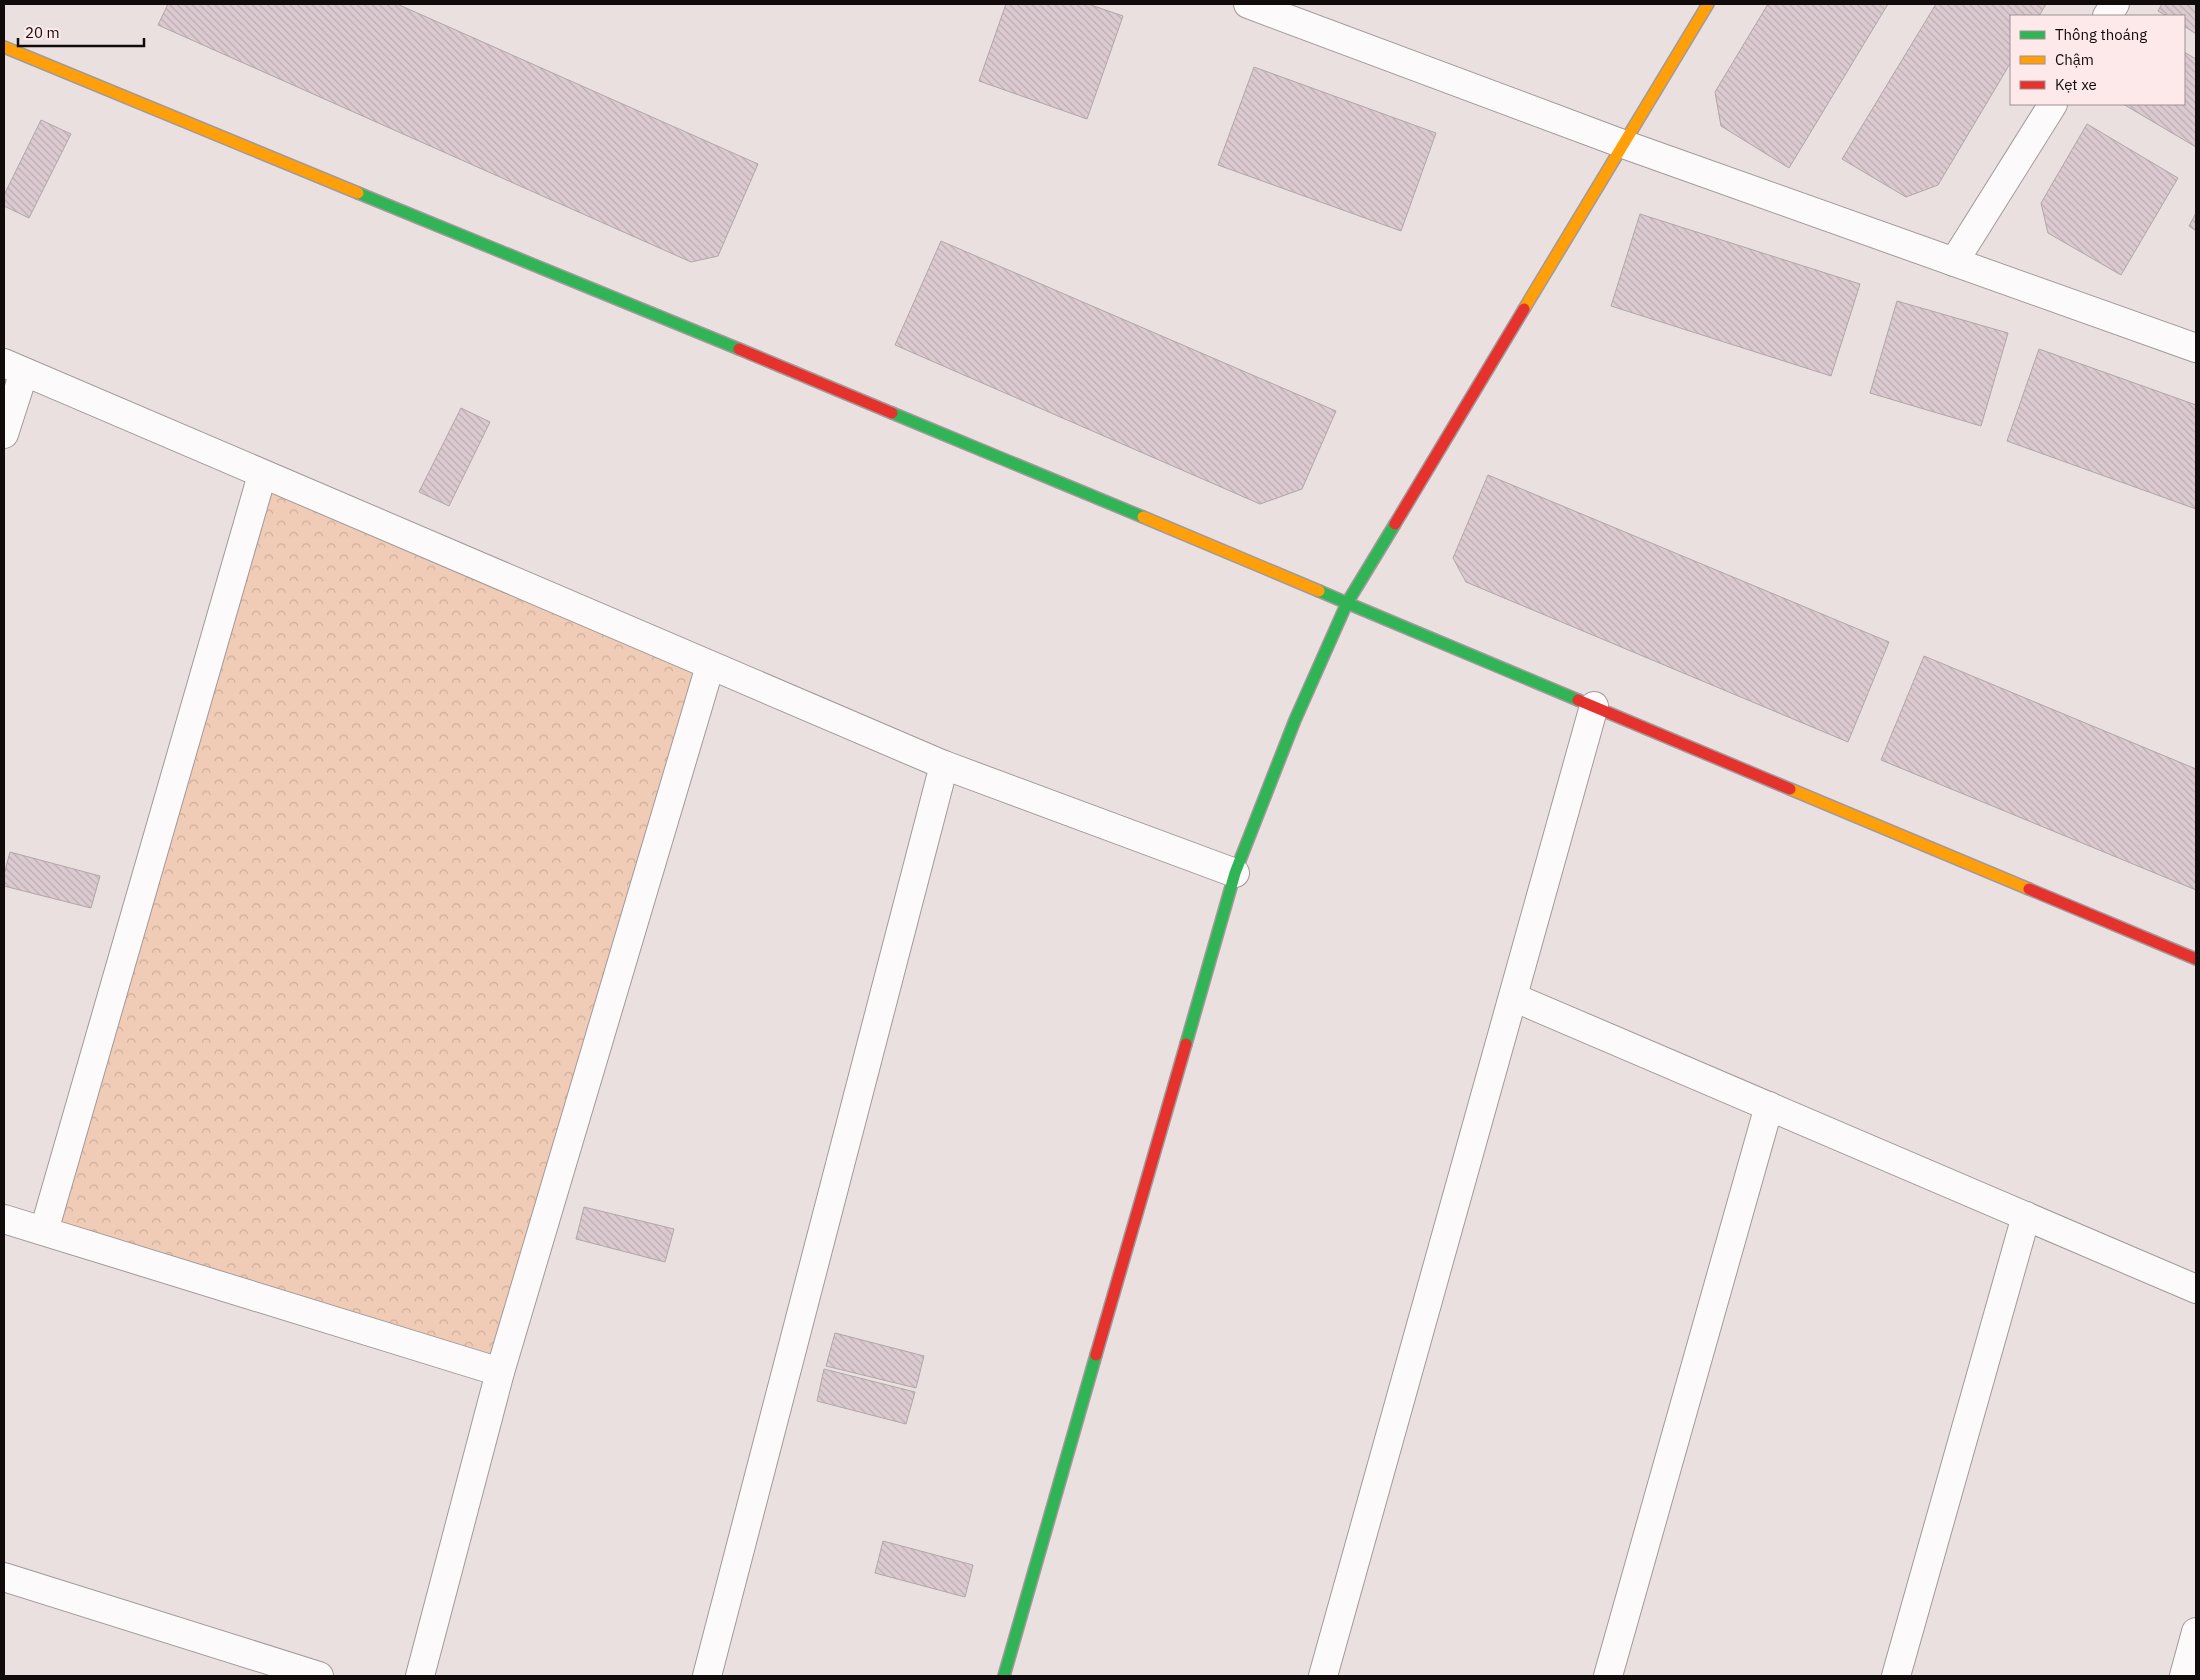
<svg xmlns="http://www.w3.org/2000/svg" width="2200" height="1680" viewBox="0 0 2200 1680" font-family="'IBM Plex Sans',sans-serif">
	<style>
		.forest { fill: url(#forest-crowns) }
		.building { fill: url(#building-back-hatch); stroke: #afa7a8 }
		.lines { fill: none; stroke-linecap: round; stroke-linejoin: round }
		.street-casing { stroke: #a1999a; stroke-width: 30 }
		.fast-casing { stroke: #a1999a; stroke-width: 14 }
		.slow-casing { stroke: #a1999a; stroke-width: 14 }
		.jam-casing { stroke: #a1999a; stroke-width: 14 }
		.street { stroke: #fcfafa; stroke-width: 28 }
		.fast { stroke: #30b455; stroke-width: 11 }
		.slow { stroke: #ff9f0a; stroke-width: 11 }
		.jam { stroke: #e5322d; stroke-width: 11 }
	</style>
	<defs>
		<pattern id="forest-crowns" width="20" height="18" patternUnits="userSpaceOnUse" patternTransform="scale(1.25)"><rect width="20" height="18" fill="#f0ccb6"/><path d="M2 6a3 3 0 1 1 6 0M12 15a3 3 0 1 1 6 0" fill="none" stroke="#cdae9b"/></pattern>
		<pattern id="building-back-hatch" width="6" height="6" patternUnits="userSpaceOnUse" patternTransform="scale(1.25)"><rect width="6" height="6" fill="#dccad1"/><path d="M-1 5l2 2M0 0l6 6M5-1l2 2" fill="none" stroke="#bcacb2"/></pattern>
	</defs>
	<rect width="100%" height="100%" fill="#eae0e0"/>
	<path class="forest" d="M262,475L710,666L500,1372L44,1231Z"/>
	<g class="building">
		<path d="M168,4H397L758,164L718,256L691,262L158,25Z"/>
		<path d="M1006,4H1088L1123,16L1087,119L979,81Z"/>
		<path d="M1768,4H1888L1789,168L1721,126L1715,92Z"/>
		<path d="M1936,4H2046L2039,16H2011V62L1938,185L1906,197L1842,159Z"/>
		<path d="M2162,4H2196V34L2184,26V16H2167L2158,11Z"/>
		<path d="M2184,52L2196,59V147L2123,104H2184Z"/>
		<path d="M1254,67L1436,133L1401,231L1218,165Z"/>
		<path d="M41,120L71,134L29,218L4,206V195Z"/>
		<path d="M2087,124L2178,178L2121,275L2048,233L2041,203Z"/>
		<path d="M2196,213V231L2189,226Z"/>
		<path d="M1640,214L1860,284L1831,376L1611,306Z"/>
		<path d="M941,241L1336,411L1302,489L1260,504L895,345Z"/>
		<path d="M1897,301L2008,333L1981,426L1870,393Z"/>
		<path d="M2039,349L2196,405V509L2007,441Z"/>
		<path d="M461,408L490,422L449,506L419,492Z"/>
		<path d="M1488,475L1889,642L1848,742L1466,582L1453,558Z"/>
		<path d="M1924,656L2196,769V890L1881,760Z"/>
		<path d="M10,852L100,876L91,908L4,886V875Z"/>
		<path d="M584,1207L674,1229L665,1262L576,1239Z"/>
		<path d="M835,1333L924,1356L916,1388L826,1366Z"/>
		<path d="M824,1369L915,1392L906,1424L817,1401Z"/>
		<path d="M883,1541L973,1565L965,1597L875,1573Z"/>
	</g>
	<g class="lines">
		<defs>
			<g id="street">
				<path d="M1248,4L1623,144L2196,348"/>
				<path d="M2107,16L2115,4"/>
				<path d="M1954,262L2053,104"/>
				<path d="M4,363L944,765L1235,873"/>
				<path d="M4,434L24,372"/>
				<path d="M1513,997L2196,1289"/>
				<path d="M4,1219L500,1372"/>
				<path d="M44,1231L262,475"/>
				<path d="M4,1577L319,1676"/>
				<path d="M420,1676L500,1372L710,666"/>
				<path d="M707,1676L944,765"/>
				<path d="M1323,1676L1594,706"/>
				<path d="M1608,1676L1769,1106"/>
				<path d="M1896,1676L2026,1216"/>
				<path d="M2184,1676L2196,1632"/>
			</g>
			<g id="fast">
				<path d="M358,193L739,349"/>
				<path d="M892,413L1143,517"/>
				<path d="M1395,524L1347,603L1578,700"/>
				<path d="M1186,1044L1235,873L1295,720L1347,603L1319,591"/>
				<path d="M1004,1676L1096,1355"/>
			</g>
			<g id="slow">
				<path d="M4,47L358,193"/>
				<path d="M1524,309L1708,4"/>
				<path d="M1143,517L1319,591"/>
				<path d="M1790,789L2029,889"/>
			</g>
			<g id="jam">
				<path d="M739,349L892,413"/>
				<path d="M1395,524L1524,309"/>
				<path d="M1578,700L1790,789"/>
				<path d="M2029,889L2196,959"/>
				<path d="M1096,1355L1186,1044"/>
			</g>
		</defs>
		<use href="#street" class="street-casing"/>
		<use href="#fast" class="fast-casing"/>
		<use href="#slow" class="slow-casing"/>
		<use href="#jam" class="jam-casing"/>
		<use href="#street" class="street"/>
		<use href="#fast" class="fast"/>
		<use href="#slow" class="slow"/>
		<use href="#jam" class="jam"/>
	</g>
	<rect width="2200" height="1680" fill="none" stroke="#120b0c" stroke-width="10"/>
	<rect x="2010" y="15" width="175" height="90" fill="#fde8ea" stroke="#9f9091"/>
	<rect x="2020" y="31" width="25" height="8" fill="#30b455" stroke="#9f9091"/>
	<text x="2055" y="40" font-size="15" fill="#120b0c">Thông thoáng</text>
	<rect x="2020" y="56" width="25" height="8" fill="#ff9f0a" stroke="#9f9091"/>
	<text x="2055" y="65" font-size="15" fill="#120b0c">Chậm</text>
	<rect x="2020" y="81" width="25" height="8" fill="#e5322d" stroke="#9f9091"/>
	<text x="2055" y="90" font-size="15" fill="#120b0c">Kẹt xe</text>
	<path d="M18 38v8h126v-8" fill="none" stroke="#120b0c" stroke-width="2.5"/>
	<text x="25" y="38" font-size="15" fill="#120b0c" stroke="#fde8ea" stroke-width="4" paint-order="stroke">20 m</text>
</svg>
